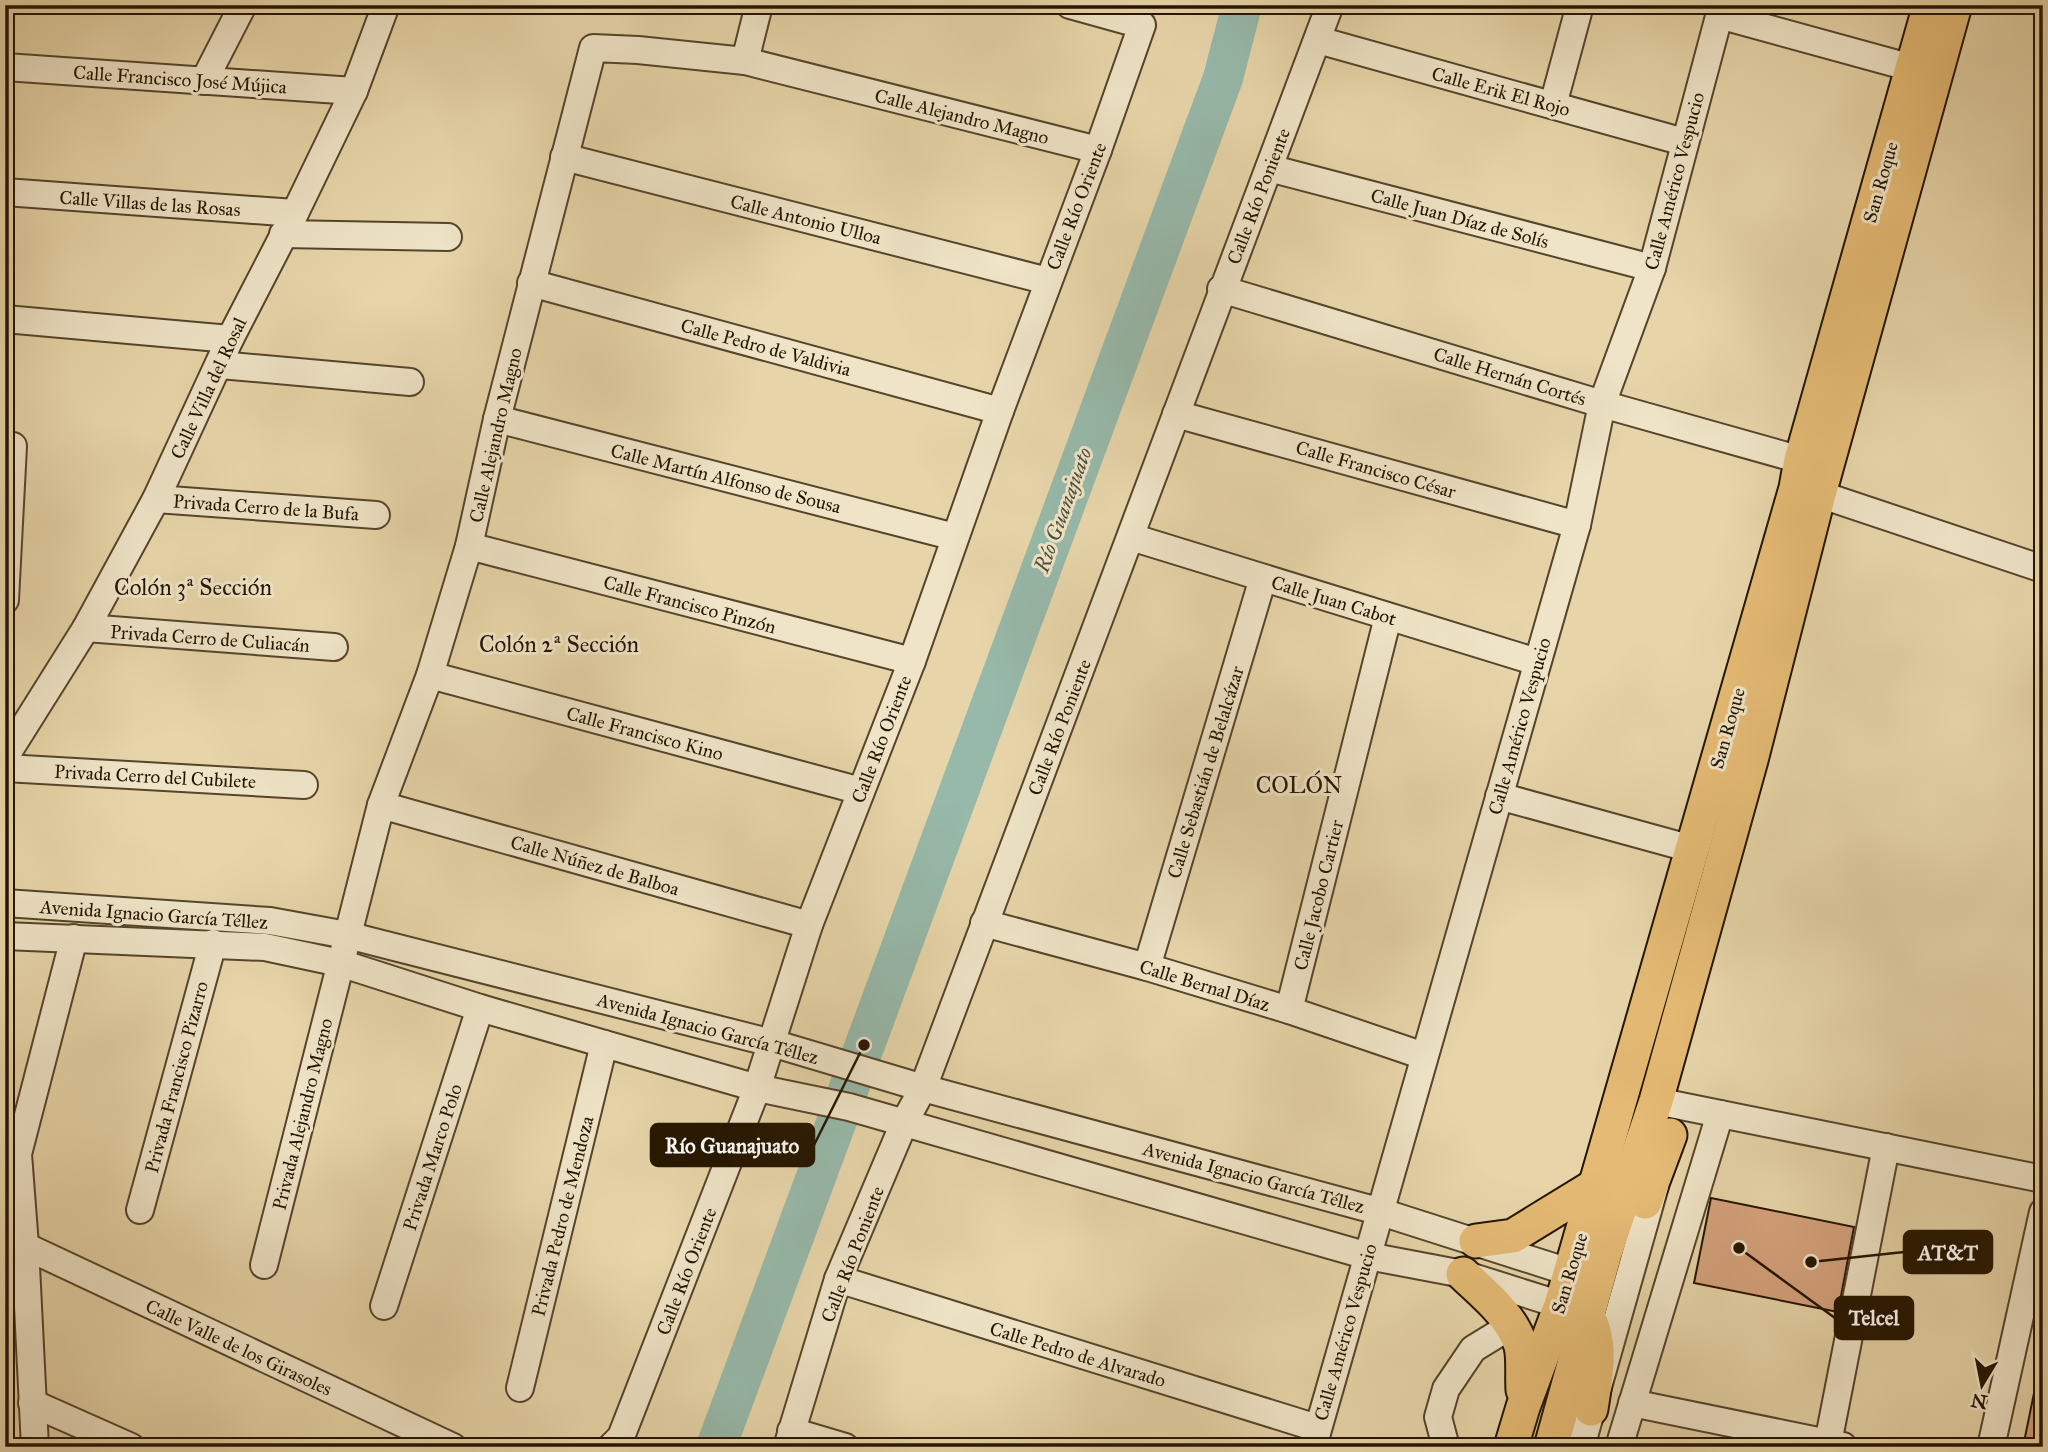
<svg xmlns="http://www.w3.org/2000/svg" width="2048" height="1452" viewBox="0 0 2048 1452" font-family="'IM FELL Great Primer',serif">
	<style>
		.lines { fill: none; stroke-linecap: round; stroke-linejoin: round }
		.river { stroke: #97b9aa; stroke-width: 40 }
		.building { fill: #d5a27d; stroke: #241500; stroke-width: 2 }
		.minor-casing { stroke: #55452a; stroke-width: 30 }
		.major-casing { stroke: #241500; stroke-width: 37 }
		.minor { stroke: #efe4c7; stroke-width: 26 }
		.major { stroke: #e4ba74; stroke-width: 33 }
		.labels { text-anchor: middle; stroke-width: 6; stroke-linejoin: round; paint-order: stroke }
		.street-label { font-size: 19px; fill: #241500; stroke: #efe4c7 }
		.water-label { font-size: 21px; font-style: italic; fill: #4c4e3c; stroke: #efe4c7 }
		.quarter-label { font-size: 23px; fill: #241500; stroke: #efe4c7 }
		.leader { fill: none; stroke: #241500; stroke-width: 2.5 }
		.callout-dot { fill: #241500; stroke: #efe4c7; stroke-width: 2.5 }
		.callout { fill: #241500; stroke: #241500; stroke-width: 2.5 }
		.callout-label { font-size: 21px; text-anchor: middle; font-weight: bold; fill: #fff }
	</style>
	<rect width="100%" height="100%" fill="#e7d5a9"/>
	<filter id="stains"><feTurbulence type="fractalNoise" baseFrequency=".00286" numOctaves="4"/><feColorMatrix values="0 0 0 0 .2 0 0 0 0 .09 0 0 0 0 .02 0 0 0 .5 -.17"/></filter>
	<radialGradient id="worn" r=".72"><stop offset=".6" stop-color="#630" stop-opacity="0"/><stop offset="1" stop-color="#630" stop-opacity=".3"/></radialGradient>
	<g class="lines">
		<path class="river" d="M716,1447L1223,78L1242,5"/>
	</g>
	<g class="building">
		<path d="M1711,1198L1854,1227L1838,1312L1694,1283Z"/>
		<path d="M2034,1393L2043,1394V1447H2023Z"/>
	</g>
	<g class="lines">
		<defs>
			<g id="minor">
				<path d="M1719,15L1912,68"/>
				<path d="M1318,40L1684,142"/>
				<path d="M745,61L759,5"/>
				<path d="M5,67L354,91"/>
				<path d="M204,81L243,5"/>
				<path d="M1553,105L1580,5"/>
				<path d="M564,157L1048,281"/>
				<path d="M1269,168L1652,268"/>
				<path d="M5,192L295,213"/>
				<path d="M283,234L448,237"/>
				<path d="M531,283L1000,411"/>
				<path d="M1221,289L1602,404L1801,460"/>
				<path d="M5,319L230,339"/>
				<path d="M220,365L410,382"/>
				<path d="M1176,414L1577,525"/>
				<path d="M497,419L955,537"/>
				<path d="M5,446H13L5,600"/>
				<path d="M1819,494L2043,569"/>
				<path d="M156,499L376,515"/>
				<path d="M1131,537L1537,662"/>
				<path d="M469,546L912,661"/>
				<path d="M86,628L334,647"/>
				<path d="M430,675L861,791"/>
				<path d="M5,757L86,628L156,499L230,339L295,213L354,91L386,5"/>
				<path d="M5,768L304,785"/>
				<path d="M1499,796L1692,849"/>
				<path d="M381,805L809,925"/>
				<path d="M5,903L270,921L347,935L772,1043L923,1088L1378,1211L1569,1272L1590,1277"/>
				<path d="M984,923L1147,967L1289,1010L1424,1056"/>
				<path d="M5,936L265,947L340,963L480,1008L757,1088L849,1107L1368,1256L1463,1274L1577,1310"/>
				<path d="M1147,967L1263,578"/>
				<path d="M1289,1010L1388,617"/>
				<path d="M1656,1101L2043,1179"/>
				<path d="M140,1210L213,943"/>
				<path d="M25,1246L453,1447"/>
				<path d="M264,1265L381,805L430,675L469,546L497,419L593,48L638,50L745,61L1098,150"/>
				<path d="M838,1279L1317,1428"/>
				<path d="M384,1306L480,1008"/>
				<path d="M520,1388L604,1044"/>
				<path d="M32,1403L131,1447"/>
				<path d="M1632,1403L1843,1446"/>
				<path d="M791,1431L845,1447"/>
				<path d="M1828,1443L1886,1147"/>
				<path d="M35,1447L25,1246L18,1154L74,938"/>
				<path d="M611,1447L621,1437L757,1088L809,925L912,661L1000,411L1098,150L1142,25L1070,5"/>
				<path d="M787,1447L838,1279L904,1123L923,1088L1330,5"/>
				<path d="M1313,1447L1577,525L1602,404L1652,268L1722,5"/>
				<path d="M1446,1447L1438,1417L1446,1389L1473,1349L1512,1325"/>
				<path d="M1581,1447L1655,1186"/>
				<path d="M1619,1447L1720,1114"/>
				<path d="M1991,1447L2043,1212"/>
			</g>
			<g id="major">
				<path d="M1645,1202L1670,1135"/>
				<path d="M1476,1241L1513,1236L1596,1185"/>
				<path d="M1463,1274C1485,1295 1512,1316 1521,1346C1524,1359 1522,1376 1523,1390"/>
				<path d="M1591,1409C1595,1381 1602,1352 1592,1325"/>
				<path d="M1511,1447L1523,1407L1561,1305L1796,488L1801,460L1930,5"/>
				<path d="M1551,1447L1605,1253L1656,1101L1751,760L1819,494L1955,5"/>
			</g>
		</defs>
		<use href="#minor" class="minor-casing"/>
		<use href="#major" class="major-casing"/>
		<use href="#minor" class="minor"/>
		<use href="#major" class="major"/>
	</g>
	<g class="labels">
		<g class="street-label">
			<text transform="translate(180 79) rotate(4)" y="7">Calle Francisco José Mújica</text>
			<text transform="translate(1501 91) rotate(15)" y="7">Calle Erik El Rojo</text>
			<text transform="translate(962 116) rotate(14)" y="7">Calle Alejandro Magno</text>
			<text transform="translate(1674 181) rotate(-75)" y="7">Calle Américo Vespucio</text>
			<text transform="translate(1880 182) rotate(-74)" y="7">San Roque</text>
			<text transform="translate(1258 196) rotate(-69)" y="7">Calle Río Poniente</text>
			<text transform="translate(150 203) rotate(4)" y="7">Calle Villas de las Rosas</text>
			<text transform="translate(1076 206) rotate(-69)" y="7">Calle Río Oriente</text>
			<text transform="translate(1460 218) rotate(15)" y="7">Calle Juan Díaz de Solís</text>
			<text transform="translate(806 219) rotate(14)" y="7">Calle Antonio Ulloa</text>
			<text transform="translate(766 347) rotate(15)" y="7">Calle Pedro de Valdivia</text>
			<text transform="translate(1510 376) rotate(17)" y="7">Calle Hernán Cortés</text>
			<text transform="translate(208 388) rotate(-65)" y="7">Calle Villa del Rosal</text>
			<text transform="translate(495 435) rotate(-77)" y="7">Calle Alejandro Magno</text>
			<text transform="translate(1376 469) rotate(16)" y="7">Calle Francisco César</text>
			<text transform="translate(726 478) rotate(14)" y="7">Calle Martín Alfonso de Sousa</text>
			<text transform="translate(266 507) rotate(4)" y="7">Privada Cerro de la Bufa</text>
			<text transform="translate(1334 600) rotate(17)" y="7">Calle Juan Cabot</text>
			<text transform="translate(690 604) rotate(15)" y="7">Calle Francisco Pinzón</text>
			<text transform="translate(210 638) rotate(4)" y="7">Privada Cerro de Culiacán</text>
			<text transform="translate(1519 726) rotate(-74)" y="7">Calle Américo Vespucio</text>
			<text transform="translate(1059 727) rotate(-69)" y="7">Calle Río Poniente</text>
			<text transform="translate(1727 728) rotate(-74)" y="7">San Roque</text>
			<text transform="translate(645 733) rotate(15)" y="7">Calle Francisco Kino</text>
			<text transform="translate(881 739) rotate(-69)" y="7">Calle Río Oriente</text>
			<text transform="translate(1205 772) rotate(-73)" y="7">Calle Sebastián de Belalcázar</text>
			<text transform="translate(155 776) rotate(3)" y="7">Privada Cerro del Cubilete</text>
			<text transform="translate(595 865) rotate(16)" y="7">Calle Núñez de Balboa</text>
			<text transform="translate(1318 895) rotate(-76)" y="7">Calle Jacobo Cartier</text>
			<text transform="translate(154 914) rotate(4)" y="7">Avenida Ignacio García Téllez</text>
			<text transform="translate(1205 985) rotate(17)" y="7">Calle Bernal Díaz</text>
			<text transform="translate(708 1028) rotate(15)" y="7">Avenida Ignacio García Téllez</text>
			<text transform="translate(176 1077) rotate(-75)" y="7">Privada Francisco Pizarro</text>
			<text transform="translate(302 1114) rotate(-76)" y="7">Privada Alejandro Magno</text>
			<text transform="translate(432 1157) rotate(-72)" y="7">Privada Marco Polo</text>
			<text transform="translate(1254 1177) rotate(15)" y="7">Avenida Ignacio García Téllez</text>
			<text transform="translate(562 1216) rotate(-76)" y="7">Privada Pedro de Mendoza</text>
			<text transform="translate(852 1254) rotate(-69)" y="7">Calle Río Poniente</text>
			<text transform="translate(686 1271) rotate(-69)" y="7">Calle Río Oriente</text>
			<text transform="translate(1569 1273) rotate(-73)" y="7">San Roque</text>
			<text transform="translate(1345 1332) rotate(-74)" y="7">Calle Américo Vespucio</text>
			<text transform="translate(239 1347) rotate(25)" y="7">Calle Valle de los Girasoles</text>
			<text transform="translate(1078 1354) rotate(17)" y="7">Calle Pedro de Alvarado</text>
		</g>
		<g class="water-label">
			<text transform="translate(1063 510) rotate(-70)" y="7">Río Guanajuato</text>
		</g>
		<g class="quarter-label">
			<text x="193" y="595">Colón 3ª Sección</text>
			<text x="559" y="652">Colón 2ª Sección</text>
			<text x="1299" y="793">COLÓN</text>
		</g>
	</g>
	<path class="leader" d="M864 1045L814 1145M1811 1262L1904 1252M1739 1248L1835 1318"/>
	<g class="callout-dot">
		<circle cx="864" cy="1045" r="7"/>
		<circle cx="1811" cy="1262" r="7"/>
		<circle cx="1739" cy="1248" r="7"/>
	</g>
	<g class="callout">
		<rect x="651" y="1124" width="163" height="42" rx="7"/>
		<rect x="1904" y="1231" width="88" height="42" rx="7"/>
		<rect x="1835" y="1297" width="78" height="42" rx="7"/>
	</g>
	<g class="callout-label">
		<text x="732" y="1153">Río Guanajuato</text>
		<text x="1948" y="1260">AT&amp;T</text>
		<text x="1874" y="1325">Telcel</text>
	</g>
	<rect width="2048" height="1452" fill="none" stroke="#e7d5a9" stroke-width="28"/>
	<rect x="7" y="7" width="2034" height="1438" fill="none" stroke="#241500" stroke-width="3.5"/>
	<rect x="14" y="14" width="2020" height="1424" fill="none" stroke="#241500" stroke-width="2"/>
	<g transform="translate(1982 1385) rotate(190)" stroke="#efe4c7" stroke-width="5" paint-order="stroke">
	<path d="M0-5L12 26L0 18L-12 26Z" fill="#241500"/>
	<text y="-10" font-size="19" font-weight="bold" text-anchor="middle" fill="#241500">N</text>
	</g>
	<rect width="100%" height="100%" filter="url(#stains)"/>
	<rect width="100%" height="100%" fill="url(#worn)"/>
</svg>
